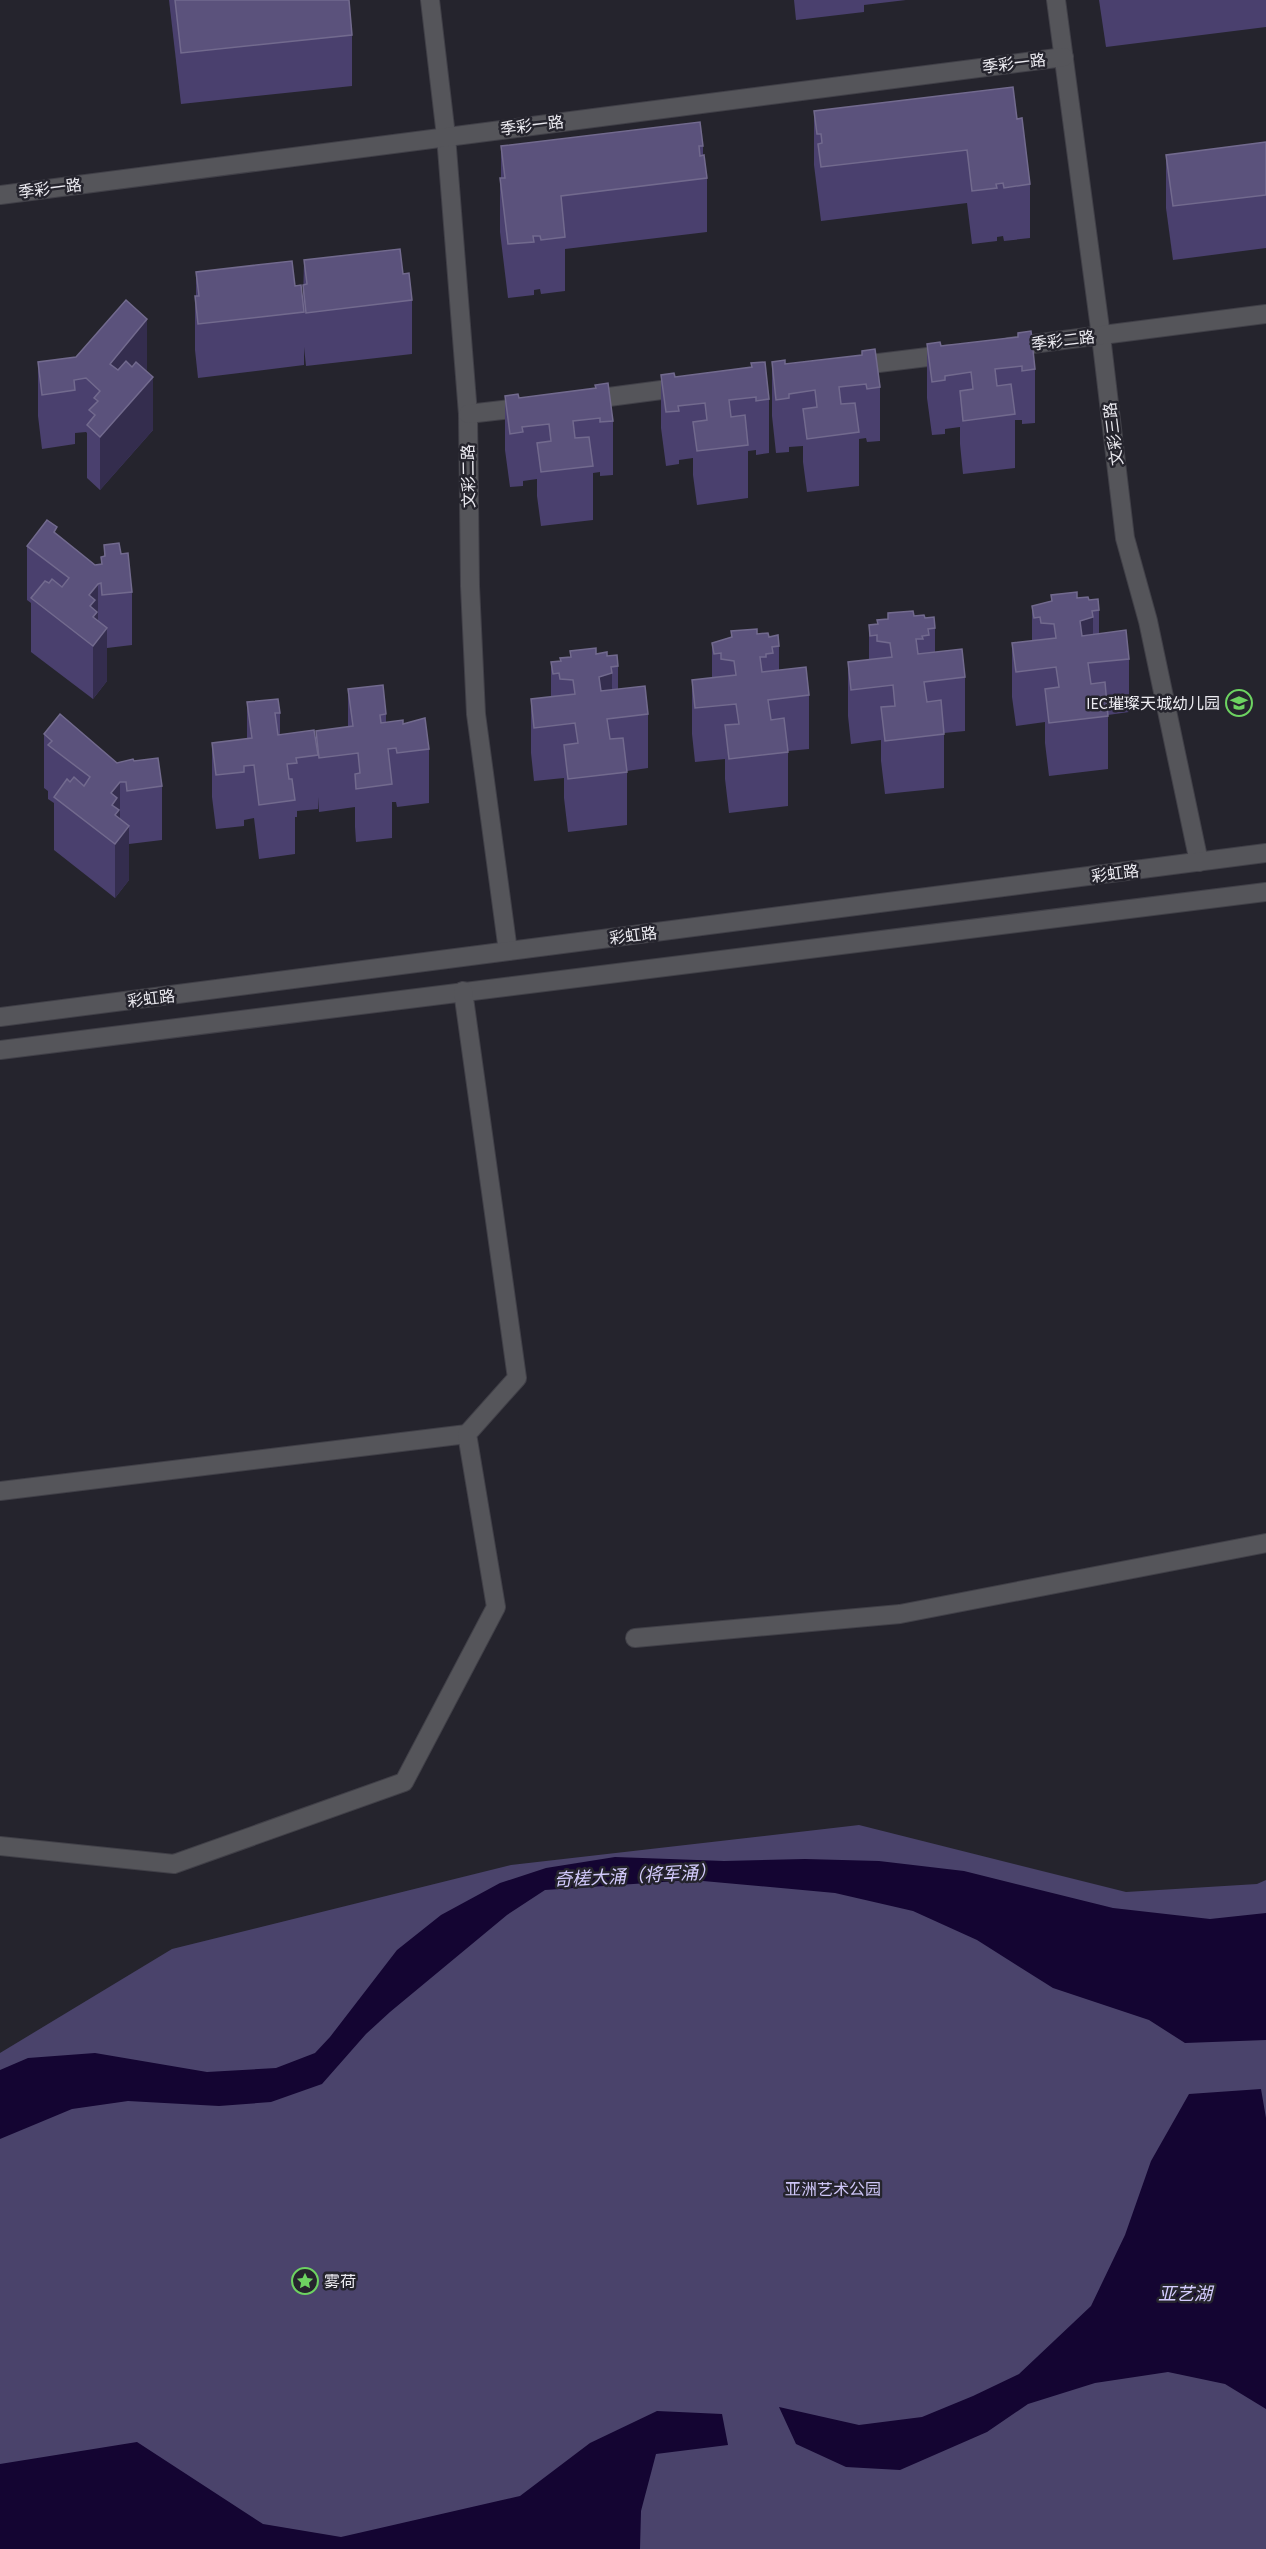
<svg xmlns="http://www.w3.org/2000/svg" width="1266" height="2549" viewBox="0 0 1266 2549" font-family="'Source Sans 3','Noto Sans SC',sans-serif">
	<style>
		.green { fill: #4a436b }
		.water { fill: #140532 }
		.lines { fill: none; stroke-linecap: round; stroke-linejoin: round }
		.minor-casing { stroke: #414048; stroke-width: 20 }
		.minor { stroke: #55555a; stroke-width: 18 }
		.wall { fill: #4a406e }
		.shaded-wall { fill: #342d4e }
		.building { fill: #5b527c; stroke: #726a8e; stroke-width: 1.5 }
		.labels { text-anchor: middle; stroke-width: 5; stroke-linejoin: round; paint-order: stroke }
		.street-label { font-size: 16px; fill: #ebeaf0; stroke: #25242d }
		.poi-label { font-size: 16px; fill: #ebeaf0; stroke: #25242d; text-anchor: end }
		.park-label { font-size: 16px; fill: #cec6f7; stroke: #25242d }
		.water-label { font-size: 18px; font-style: italic; fill: #d4ccfe; stroke: #25242d }
	</style>
	<rect width="100%" height="100%" fill="#25242d"/>
	<path class="green" d="M859,1825L1126,1892L1257,1884L1266,1880V2549H0V2053L172,1949L511,1865Z"/>
	<g class="water">
		<path d="M615,1857L724,1861L805,1859L879,1861L964,1871L1113,1908L1210,1919L1266,1913V2040L1185,2043L1149,2020L1053,1988L977,1940L913,1911L835,1893L692,1880L545,1890L507,1915L390,2012L366,2034L322,2084L271,2102L219,2106L128,2101L72,2109L0,2139V2070L28,2058L95,2053L207,2072L276,2068L315,2053L330,2037L397,1950L441,1915L500,1883L546,1868Z"/>
		<path d="M1261,2089L1266,2118V2409L1225,2384L1168,2372L1095,2383L1028,2404L987,2432L900,2470L846,2467L796,2444L779,2407L859,2425L922,2417L973,2396L1019,2374L1091,2306L1125,2235L1151,2161L1189,2094Z"/>
		<path d="M657,2411L722,2414L728,2445L656,2454L641,2511L640,2549H0V2464L137,2442L263,2524L341,2537L520,2496L590,2443Z"/>
	</g>
	<g class="lines">
		<defs>
			<g id="minor">
				<path d="M430,0L446,136L468,414L470,586L476,714L508,951"/>
				<path d="M1056,0L1101,336L1125,538L1148,621L1199,862"/>
				<path d="M0,195L1064,57"/>
				<path d="M1009,347L1266,314"/>
				<path d="M854,366L952,354"/>
				<path d="M586,400L684,387"/>
				<path d="M468,414L529,407"/>
				<path d="M0,1017L1266,853"/>
				<path d="M0,1050L1266,892"/>
				<path d="M0,1491L467,1434"/>
				<path d="M635,1638L900,1614L1266,1543"/>
				<path d="M0,1846L174,1864L404,1782L496,1607L467,1434L517,1378L463,991"/>
			</g>
		</defs>
		<use href="#minor" class="minor-casing"/>
		<use href="#minor" class="minor"/>
	</g>
	<g class="wall">
		<path d="M169,0H349L352,35V86L181,104Z"/>
		<path d="M794,0H906L864,5V12L796,20Z"/>
		<path d="M1099,0H1266V27L1106,47Z"/>
		<path d="M814,111L1017,119L1030,184V238L1004,241L1003,236L997,237V241L972,244L967,203L821,221L814,165Z"/>
		<path d="M1266,142V248L1173,260L1166,208V155Z"/>
		<path d="M501,146H703V155L707,178V232L565,249V291L541,294L540,289L534,290V295L508,298L500,232V178H501Z"/>
		<path d="M304,260L403,274L412,300V354L306,366L304,347V365L198,378L195,350V296H196V272L295,286L303,303Z"/>
		<path d="M927,344L941,346L1035,369V423L1022,424V420H1015V468L963,474L960,444V427L945,429V434L932,435L927,398Z"/>
		<path d="M38,362L147,371L153,430L100,490L87,478V433L86,432L75,433V444L42,449L38,416Z"/>
		<path d="M772,362L785,364L880,387V441L867,442L866,438L859,439V486L807,492L803,462V446L789,447V452L776,453L772,416Z"/>
		<path d="M661,375L675,377L769,399V453L756,455V450L748,451V498L697,505L693,475V458L679,460V464L666,466L661,428Z"/>
		<path d="M505,396L519,398L613,421V475L600,476V472L593,473V520L541,526L537,496V479L523,481V486L510,487L505,450Z"/>
		<path d="M57,534L95,565L101,564V557L104,556V545L132,592V645L107,648V681L93,699L31,652V603L27,600V546Z"/>
		<path d="M1051,595L1089,600L1099,610V633L1129,659V712L1108,715V769L1049,776L1045,743V722L1016,726L1012,697V643L1032,641V606L1051,601Z"/>
		<path d="M888,613L925,618L935,628V652L965,677V731L944,733V788L885,794L881,761V740L851,744L848,716V662L869,660V625L877,624L888,619Z"/>
		<path d="M731,631L757,634L769,637L779,646V670L809,695V749L788,751V806L729,813L725,779V759L695,762L692,734V680L712,678V643L731,637Z"/>
		<path d="M570,651L596,654L607,656L618,666V689L648,714V768L627,771V825L568,832L564,798V778L534,781L531,753V699L551,697V662L560,661L570,657Z"/>
		<path d="M348,689L386,714V722L403,724L429,749V803L397,807L396,802H392V838L356,842L355,827V807L319,812L318,797V809L297,811V817H295V854L259,859L254,818L244,820V826L216,829L212,797V743L247,739V702L280,713V734L316,742V731L348,727Z"/>
		<path d="M44,734L117,763L134,761L162,786V840L129,844V880L115,898L54,850V803L48,799V791L44,788Z"/>
	</g>
	<g class="shaded-wall">
		<path d="M147,319V373L110,417V364Z"/>
		<path d="M153,377V430L100,490V437Z"/>
		<path d="M98,584V638L107,628V681L93,699V646L89,595Z"/>
		<path d="M1093,617V663H1088L1080,675V621Z"/>
		<path d="M612,673V719H607L599,731V677Z"/>
		<path d="M120,782V836L129,826V880L115,898V844L111,793Z"/>
	</g>
	<g class="building">
		<path d="M175,0H349L352,35L181,53Z"/>
		<path d="M1013,87L1017,119L1022,118L1030,184L1004,188L1003,183L996,184L997,188L972,191L967,150L821,167L818,144L822,143L821,134H817L814,111Z"/>
		<path d="M700,122L703,146H699L700,156L704,155L707,178L561,196L565,237L541,240L540,236H533L534,242L508,244L500,178H505L501,146Z"/>
		<path d="M1266,142V195L1173,206L1166,155Z"/>
		<path d="M400,249L403,274L409,273L412,300L306,313L303,285L307,284L304,260Z"/>
		<path d="M292,261L295,286L301,285L304,312L198,324L195,296H199L196,272Z"/>
		<path d="M126,300L147,319L110,364L118,370L126,361L132,367L136,362L153,377L100,437L87,425L95,415L89,410L98,401L94,398L100,391L86,378L74,380L75,390L42,395L38,362L76,357Z"/>
		<path d="M1031,331L1035,369L1022,371V366L995,369L997,386L1011,384L1015,414L963,421L960,391L973,389L971,372L945,376V380L932,382L927,344L940,342L941,346L1018,337V333Z"/>
		<path d="M875,349L880,387L867,389L866,384L839,387L841,404L855,403L859,432L807,439L803,409L817,407L815,390L789,394V398L776,400L772,362L785,360V364L862,355V351Z"/>
		<path d="M765,362L769,399L756,401V397L729,400L731,417L745,415L748,445L697,451L693,422L707,420L705,403L678,406L679,411L666,412L661,375L674,373L675,377L752,367L751,363Z"/>
		<path d="M608,383L613,421L600,422V418L573,421L575,438L589,437L593,466L541,472L537,443L551,441L549,424L522,427L523,432L510,434L505,396L518,394L519,398L596,388L595,385Z"/>
		<path d="M47,520L57,527L54,532L95,565L102,564L101,557L105,556L104,545L119,543L121,554L128,553L132,592L102,595L101,583L98,584L89,595L95,600L90,606L97,612L93,617L107,628L93,646L31,598L45,581L49,583L52,579L62,587L69,578L27,546Z"/>
		<path d="M1077,592V598L1088,597L1089,600L1098,599L1099,610L1092,611L1093,617L1080,621L1082,636L1126,630L1129,659L1088,663L1091,684L1105,682L1108,716L1049,723L1045,689L1059,687L1056,667L1016,672L1012,643L1056,638L1054,624L1041,623L1040,617L1034,618L1032,606L1052,601L1051,595Z"/>
		<path d="M913,611L914,616L924,615L925,618L934,617L935,628L928,629L929,635L922,636L923,639H916L918,654L962,649L965,677L924,682L927,702L941,700L944,734L885,741L881,707L895,706L893,685L851,690L848,662L892,657L890,643L877,641V635L870,636L869,625L878,624L877,620L888,619V613Z"/>
		<path d="M757,629V634L768,633L769,637L778,635L779,646L772,647L773,653L766,654V657H760L762,672L806,667L809,695L768,700L771,720L784,718L788,752L729,759L725,725L739,724L736,704L695,708L692,680L736,675L734,661L721,659V653L714,654L712,643L732,637L731,631Z"/>
		<path d="M596,648V654L607,652V656L617,655L618,666L611,667L612,673L599,677L601,691L645,686L648,714L607,719L610,739L623,738L627,772L568,779L564,745L578,743L575,723L534,728L531,699L575,694L573,680L560,679L559,673L553,674L551,662L561,661L560,658L571,657L570,651Z"/>
		<path d="M383,685L386,714L380,715L381,723L403,720V724L425,718L429,749L397,753L396,748L388,749L392,784L356,789L355,774L360,773L358,753L319,758L316,731L353,726L348,689Z"/>
		<path d="M278,699L280,713H275L278,735L314,730L318,755L296,758L297,763L287,764L289,779H292L295,800L259,805L254,765L244,766V772L216,775L212,743L252,738L247,702Z"/>
		<path d="M60,714L117,763L133,759L134,761L158,758L162,786L127,791L126,782H120L111,793L117,798L112,805L119,810L115,815L129,826L115,844L54,797L67,779L70,782L74,777L84,786L90,777L48,745L52,741L44,734Z"/>
	</g>
	<defs>
		<symbol id="school-ring" viewBox="-11 -11 22 22"><circle r="9.5" fill="#25242d" stroke="#6dd361" stroke-width="1.5"/><path d="M0-5L7-2L0 1L-7-2ZM-4 1L0 2.5L4 1V4Q0 6-4 4Z" fill="#6dd361"/></symbol>
		<symbol id="sight-ring" viewBox="-11 -11 22 22"><circle r="9.5" fill="#25242d" stroke="#6dd361" stroke-width="1.5"/><path d="M0-6L1.8-2.2L6-1.7L2.9 1.2L3.7 5.4L0 3.3L-3.7 5.4L-2.9 1.2L-6-1.7L-1.8-2.2Z" fill="#6dd361"/></symbol>
	</defs>
	<g fill-rule="evenodd">
		<use href="#school-ring" x="1224" y="688" width="30" height="30"/>
		<use href="#sight-ring" x="290" y="2266" width="30" height="30"/>
	</g>
	<g class="labels">
		<g class="street-label">
			<text transform="translate(1014 63) rotate(-7)" y="6">季彩一路</text>
			<text transform="translate(532 125) rotate(-7)" y="6">季彩一路</text>
			<text transform="translate(50 188) rotate(-7)" y="6">季彩一路</text>
			<text transform="translate(1063 340) rotate(-7)" y="6">季彩二路</text>
			<text transform="translate(1113 434) rotate(-97)" y="6">文彩三路</text>
			<text transform="translate(468 476) rotate(-91)" y="6">文彩二路</text>
			<text transform="translate(1115 873) rotate(-7)" y="6">彩虹路</text>
			<text transform="translate(633 935) rotate(-7)" y="6">彩虹路</text>
			<text transform="translate(151 998) rotate(-7)" y="6">彩虹路</text>
		</g>
		<g class="poi-label">
			<text x="1220" y="709">IEC璀璨天城幼儿园</text>
			<text x="324" y="2287" text-anchor="start">雾荷</text>
		</g>
		<g class="park-label">
			<text x="833" y="2195">亚洲艺术公园</text>
		</g>
		<g class="water-label">
			<text transform="translate(635 1876) rotate(-3)" y="6">奇槎大涌（将军涌）</text>
			<text x="1185" y="2300">亚艺湖</text>
		</g>
	</g>
</svg>
